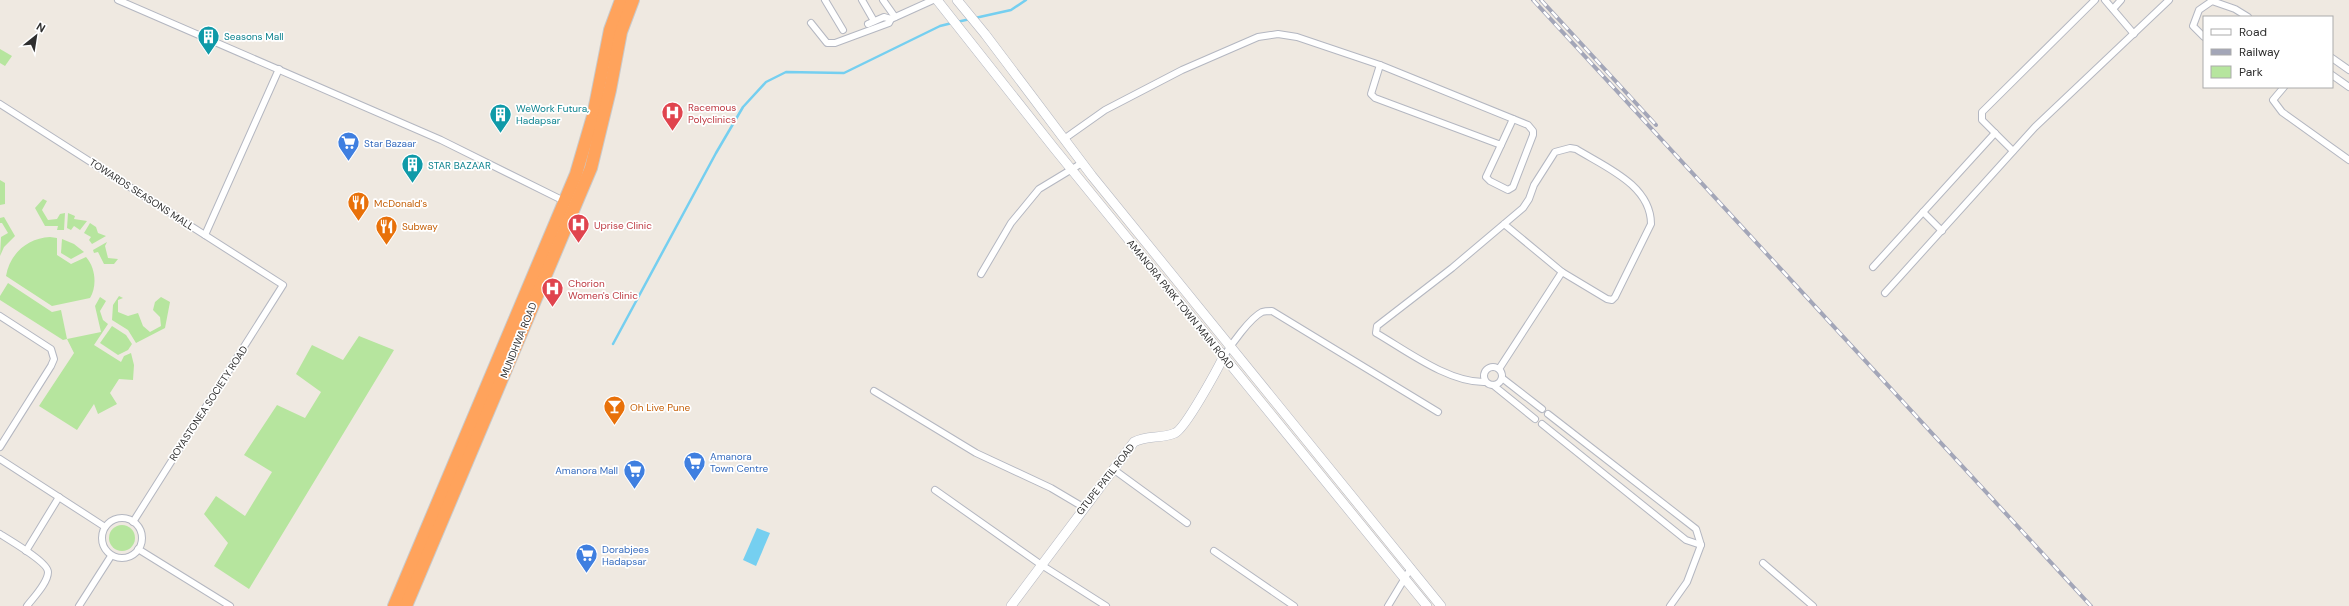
<svg xmlns="http://www.w3.org/2000/svg" width="2349" height="606" viewBox="0 0 2349 606" font-family="'DM Sans',sans-serif">
	<style>
		.green { fill: #b6e59e }
		.water { fill: #75cff0 }
		.lines { fill: none; stroke-linecap: round; stroke-linejoin: round }
		.stream { stroke: #75cff0; stroke-width: 2.5 }
		.street-casing { stroke: #b4b7c1; stroke-width: 8 }
		.secondary-casing { stroke: #b4b7c1; stroke-width: 10 }
		.highway-casing { stroke: #c9c9c9; stroke-width: 14 }
		.street { stroke: #fff; stroke-width: 6 }
		.secondary { stroke: #fff; stroke-width: 9 }
		.highway { stroke: #ffa35c; stroke-width: 12 }
		.rail-casing { stroke: #a3a6b8; stroke-width: 4 }
		.rail { stroke: #fff; stroke-width: 2.5; stroke-dasharray: 8; stroke-linecap: butt }
		.labels { text-anchor: middle; stroke-width: 3.5; stroke-linejoin: round; paint-order: stroke }
		.culture-label { font-size: 10px; fill: #0d838f; stroke: #fff; text-anchor: start }
		.health-label { font-size: 10px; fill: #be3a42; stroke: #fff; text-anchor: start }
		.shop-label { font-size: 10px; fill: #366cbe; stroke: #fff; text-anchor: start }
		.street-label { font-size: 10px; fill: #2e2e2e; stroke: #fff }
		.food-label { font-size: 10px; fill: #c56008; stroke: #fff; text-anchor: start }
	</style>
	<rect width="100%" height="100%" fill="#efe9e1"/>
	<g class="green">
		<path d="M0,49L12,56L5,66L0,63Z"/>
		<path d="M0,180L5,183V204L0,205Z"/>
		<path d="M43,199L47,201L42,210L48,220L57,219L60,214L65,213L64,230H57L58,226H45L35,208Z"/>
		<path d="M68,213L75,216L74,219L87,221L80,230L74,226L71,230L67,228Z"/>
		<path d="M4,217L15,236L4,247L0,256L1,237L8,233L2,223H0V218Z"/>
		<path d="M90,223L96,227L98,233L106,236L92,244L89,240L91,237L84,233Z"/>
		<path d="M50,237L57,238V255L71,264L86,257C96,268 97,287 90,298L52,306L6,276C10,253 28,238 50,237Z"/>
		<path d="M62,239L74,244L84,252L71,259L61,253Z"/>
		<path d="M107,242L105,246L108,258L118,259L114,264H104L98,252L94,253L93,250Z"/>
		<path d="M8,283L52,312L61,310L67,339L101,332L95,306L100,297L106,301L100,311L103,320L108,324L94,345L121,362L124,356L131,353L134,365L133,380L119,379L110,393L117,404L98,414L94,404L77,430L39,406L74,353L67,339L63,340L0,300V296Z"/>
		<path d="M119,296L123,298L118,300V312L128,316L138,313L143,326L150,332L161,326L160,317L153,310L155,302L161,297L170,302L165,328L136,343L128,330L112,320L113,305Z"/>
		<path d="M112,326L126,335L132,344L128,350L118,355L100,343Z"/>
		<path d="M359,336L394,350L249,589L214,566L228,543L204,514L216,496L245,516L272,472L244,455L277,405L305,418L321,392L296,374L312,345L343,360Z"/>
		<circle cx="122" cy="538" r="13"/>
	</g>
	<path class="water" d="M757,528L770,533L756,566L743,560Z"/>
	<g class="lines">
		<g class="stream">
			<path d="M975,18L1011,10L1026,0"/>
			<path d="M957,22L970,19"/>
			<path d="M613,344L716,153L743,107L766,82L786,72L844,73L940,26L952,23"/>
		</g>
		<defs>
			<g id="street">
				<path d="M118,0L441,140L566,202"/>
				<path d="M825,0L843,30"/>
				<path d="M862,0L874,21"/>
				<path d="M883,0L895,17"/>
				<path d="M2105,0L2134,34"/>
				<path d="M2113,9L2121,0"/>
				<path d="M811,23L827,43H835L889,23L891,19"/>
				<path d="M868,24L884,17L891,19L933,0"/>
				<path d="M2204,37L2193,26L2199,10L2212,1L2235,9L2248,17"/>
				<path d="M2332,58L2349,70"/>
				<path d="M1380,65L1371,94L1375,98L1501,145L1513,119"/>
				<path d="M2332,75L2349,87"/>
				<path d="M2284,87L2273,100L2282,112L2349,160"/>
				<path d="M0,104L283,285L133,522"/>
				<path d="M1064,139L1105,110L1182,70L1258,37L1278,34L1297,37L1380,65L1528,125L1533,131V135L1513,187L1508,190L1490,181L1486,177L1501,145"/>
				<path d="M2013,151L1982,120V112L2095,0"/>
				<path d="M1923,212L1942,231"/>
				<path d="M205,235L279,69"/>
				<path d="M1873,267L1995,133"/>
				<path d="M981,274L1011,223L1039,189L1082,163"/>
				<path d="M1885,293L2035,127L2169,0"/>
				<path d="M0,316L51,349L54,359L51,366L0,447"/>
				<path d="M1224,356C1231,345 1250,318 1262,312C1265,311 1269,311 1272,311L1438,412"/>
				<circle cx="1493" cy="376" r="9"/>
				<path d="M1499,369L1562,272"/>
				<path d="M1502,378L1542,409"/>
				<path d="M1485,382C1449,383 1407,351 1376,333L1377,326L1452,268L1523,208L1529,199L1534,185L1555,152L1570,148L1576,149C1605,167 1651,185 1651,224L1615,297L1612,300L1607,299L1562,272L1504,224"/>
				<path d="M1493,385L1535,419"/>
				<path d="M874,391L976,453L1051,488L1083,507"/>
				<path d="M1548,414L1696,529L1701,545L1687,582L1670,606"/>
				<path d="M1542,424L1686,540L1701,545"/>
				<path d="M0,459L105,527"/>
				<path d="M1113,469L1187,523"/>
				<path d="M935,490L1040,564L1106,606"/>
				<circle cx="122" cy="538" r="20"/>
				<path d="M0,534C9,540 48,562 48,572C48,583 33,598 27,606"/>
				<path d="M138,549L230,606"/>
				<path d="M26,551L59,497"/>
				<path d="M1214,551L1294,606"/>
				<path d="M1763,563L1813,606"/>
				<path d="M79,606L111,556"/>
				<path d="M1388,606L1411,568"/>
			</g>
			<g id="secondary">
				<path d="M937,0L1054,148L1427,606"/>
				<path d="M957,0L985,34L1092,176L1441,606"/>
				<path d="M1011,606L1134,442C1147,435 1161,439 1175,433C1185,429 1217,370 1224,356"/>
			</g>
			<g id="highway">
				<path d="M394,606L576,174L593,116L610,30L621,0"/>
				<path d="M406,606L591,168L610,90L621,32L633,0"/>
			</g>
		</defs>
		<use href="#street" class="street-casing"/>
		<use href="#secondary" class="secondary-casing"/>
		<use href="#highway" class="highway-casing"/>
		<use href="#street" class="street"/>
		<use href="#secondary" class="secondary"/>
		<use href="#highway" class="highway"/>
		<defs>
			<g id="rail">
				<path d="M1533,0L2091,606"/>
				<path d="M1541,0L1656,125"/>
			</g>
		</defs>
		<use href="#rail" class="rail-casing"/>
		<use href="#rail" class="rail"/>
	</g>
	<defs>
		<symbol id="building-pin" viewBox="-11 -11 22 30"><path d="M0 17L-7.5 6A9.5 9.5 0 1 1 7.5 6Z" fill="#0f9aa8" stroke="#fff"/><path d="M-4-6H4V6H1V3H-1V6H-4ZM-2.5-4.3h1.7v1.8h-1.7ZM.8-4.3h1.7v1.8H.8ZM-2.5-1h1.7V.8h-1.7ZM.8-1h1.7V.8H.8Z" fill="#fff"/></symbol>
		<symbol id="hospital-pin" viewBox="-11 -11 22 30"><path d="M0 17L-7.5 6A9.5 9.5 0 1 1 7.5 6Z" fill="#e0444e" stroke="#fff"/><path d="M-5-5h3v3.5h4V-5h3V5h-3V1.5h-4V5h-3Z" fill="#fff"/></symbol>
		<symbol id="supermarket-pin" viewBox="-11 -11 22 30"><path d="M0 17L-7.5 6A9.5 9.5 0 1 1 7.5 6Z" fill="#3f7fe0" stroke="#fff"/><path d="M-6-5.5h2.5l.6 2H6L4.5 2H-2.5L-4.4-4H-6ZM-1.5 3.2a1.3 1.3 0 1 0 .1 0ZM3 3.2a1.3 1.3 0 1 0 .1 0Z" fill="#fff"/></symbol>
		<symbol id="restaurant-pin" viewBox="-11 -11 22 30"><path d="M0 17L-7.5 6A9.5 9.5 0 1 1 7.5 6Z" fill="#e8710a" stroke="#fff"/><path d="M-5-6h1v4h1v-4h1v4h1v-4h1v5L-1.5 .5V6h-2V.5L-5-1ZM5-6V6H3V1.5H1.5Q1.5-4 5-6Z" fill="#fff"/></symbol>
		<symbol id="bar-pin" viewBox="-11 -11 22 30"><path d="M0 17L-7.5 6A9.5 9.5 0 1 1 7.5 6Z" fill="#e8710a" stroke="#fff"/><path d="M-6-5H6L.8 .8V4.5H3.5V6h-7V4.5H-.8V.8Z" fill="#fff"/></symbol>
	</defs>
	<g fill-rule="evenodd">
		<use href="#building-pin" x="196" y="24" width="25" height="34"/>
		<use href="#hospital-pin" x="660" y="100" width="25" height="34"/>
		<use href="#building-pin" x="488" y="102" width="25" height="34"/>
		<use href="#supermarket-pin" x="336" y="130" width="25" height="34"/>
		<use href="#building-pin" x="400" y="152" width="25" height="34"/>
		<use href="#restaurant-pin" x="346" y="190" width="25" height="34"/>
		<use href="#hospital-pin" x="566" y="212" width="25" height="34"/>
		<use href="#restaurant-pin" x="374" y="214" width="25" height="34"/>
		<use href="#hospital-pin" x="540" y="276" width="25" height="34"/>
		<use href="#bar-pin" x="602" y="394" width="25" height="34"/>
		<use href="#supermarket-pin" x="682" y="450" width="25" height="34"/>
		<use href="#supermarket-pin" x="622" y="458" width="25" height="34"/>
		<use href="#supermarket-pin" x="574" y="542" width="25" height="34"/>
	</g>
	<g class="labels">
		<g class="culture-label">
			<text x="224" y="40">Seasons Mall</text>
			<text x="516" y="112">WeWork Futura,<tspan x="516" dy="12">Hadapsar</tspan></text>
			<text x="428" y="169">STAR BAZAAR</text>
		</g>
		<g class="health-label">
			<text x="688" y="111">Racemous<tspan x="688" dy="12">Polyclinics</tspan></text>
			<text x="594" y="229">Uprise Clinic</text>
			<text x="568" y="287">Chorion<tspan x="568" dy="12">Women's Clinic</tspan></text>
		</g>
		<g class="shop-label">
			<text x="364" y="147">Star Bazaar</text>
			<text x="710" y="460">Amanora<tspan x="710" dy="12">Town Centre</tspan></text>
			<text x="618" y="474" text-anchor="end">Amanora Mall</text>
			<text x="602" y="553">Dorabjees<tspan x="602" dy="12">Hadapsar</tspan></text>
		</g>
		<g class="street-label">
			<text transform="translate(142 194) rotate(33)" y="4">TOWARDS SEASONS MALL</text>
			<text transform="translate(1181 304) rotate(51)" y="4">AMANORA PARK TOWN MAIN ROAD</text>
			<text transform="translate(518 340) rotate(-68)" y="4">MUNDHWA ROAD</text>
			<text transform="translate(208 403) rotate(-57)" y="4">ROYASTONEA SOCIETY ROAD</text>
			<text transform="translate(1105 479) rotate(-52)" y="4">GTUPE PATIL ROAD</text>
		</g>
		<g class="food-label">
			<text x="374" y="207">McDonald's</text>
			<text x="402" y="230">Subway</text>
			<text x="630" y="411">Oh Live Pune</text>
		</g>
	</g>
	<rect x="2203" y="16" width="130" height="72" fill="#ffffff" stroke="#ababab"/>
	<rect x="2211" y="29" width="20" height="6" fill="#ffffff" stroke="#ababab"/>
	<text x="2239" y="36" font-size="12" fill="#2e2e2e">Road</text>
	<rect x="2211" y="49" width="20" height="6" fill="#a3a6b8" stroke="#ababab"/>
	<text x="2239" y="56" font-size="12" fill="#2e2e2e">Railway</text>
	<rect x="2211" y="66" width="20" height="12" fill="#b6e59e" stroke="#ababab"/>
	<text x="2239" y="76" font-size="12" fill="#2e2e2e">Park</text>
	<g transform="translate(36 36) rotate(30)" stroke="#ffffff" stroke-width="3" paint-order="stroke">
	<path d="M0-3L7 15L0 10L-7 15Z" fill="#2e2e2e"/>
	<text y="-6" font-size="11" font-weight="bold" text-anchor="middle" fill="#2e2e2e">N</text>
	</g>
</svg>
